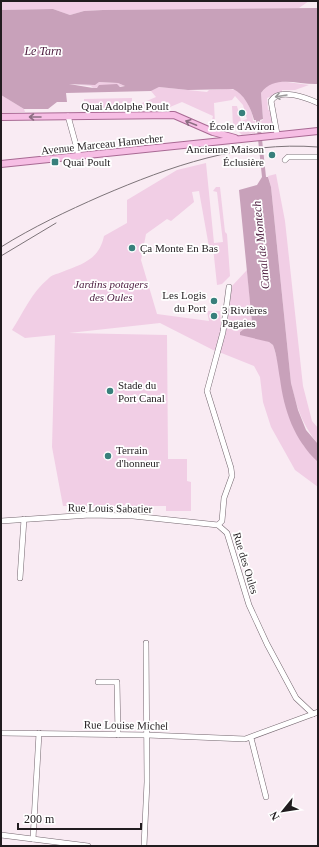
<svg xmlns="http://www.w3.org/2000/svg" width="319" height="847" viewBox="0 0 319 847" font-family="Georgia,serif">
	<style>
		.green { fill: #f1cee5 }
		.water { fill: #c8a1ba; fill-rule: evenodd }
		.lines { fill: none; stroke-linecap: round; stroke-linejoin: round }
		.minor-casing { stroke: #73666e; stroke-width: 6 }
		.major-casing { stroke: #a86993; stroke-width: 8 }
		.minor { stroke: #fff; stroke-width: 5 }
		.major { stroke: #f6bee4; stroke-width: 6 }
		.rail { stroke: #7d7479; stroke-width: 1 }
		.oneway { stroke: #9b999a }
		.oneway2 { stroke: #8c6d82 }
		.poi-dot { fill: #38807c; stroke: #fff; stroke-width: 1.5 }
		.labels { text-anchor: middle; stroke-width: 3.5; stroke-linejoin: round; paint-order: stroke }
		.street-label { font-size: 11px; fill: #211c1f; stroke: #fff }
		.poi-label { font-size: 11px; fill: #211c1f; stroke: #fff; text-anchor: start }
		.park-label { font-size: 11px; font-style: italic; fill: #4b1b3e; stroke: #fff }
		.water-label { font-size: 12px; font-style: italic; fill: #4c1c3e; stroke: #fff }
	</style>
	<rect width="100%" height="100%" fill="#f9ebf3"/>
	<g class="green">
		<path d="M1,1H309L299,8L103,10L84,11L70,15L53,9L1,10Z"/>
		<path d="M280,81L309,85L295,90H282V92L267,98L268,110H271L275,130L263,132L261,121L263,120L261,93L270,83Z"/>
		<path d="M99,82L118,83L125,86L93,88L91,86L69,84L90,85Z"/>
		<path d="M159,87L207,92L209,90C217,90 228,88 235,90C243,93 254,112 253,121H255V133L242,135L233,126L232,106H237L241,121L247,119L243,105L235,96L232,100L214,103L215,124L212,120L213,116L182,102L170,107L165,104L135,106L156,97L151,91Z"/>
		<path d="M1,95L24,109L25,112L1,113Z"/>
		<path d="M132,98V106L84,110V99Z"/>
		<path d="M206,163L214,243L223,242L217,192L213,191L216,187H220L225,232L227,234L230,276L222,284L217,285L213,247H209L199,191L192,192L194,202L171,221L167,219L146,234L141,260L157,314L209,321L207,311H220L221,322H225L217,352L160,323L69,333L167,335L168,459H187V481L191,482V511H166V506H63L52,447L55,335L25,338L12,330C23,313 32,292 48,279C51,275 57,274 62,272C82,264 99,260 104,236L127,223V200L177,170Z"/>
		<path d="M276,174L285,221L303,386L312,421L318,428V444C302,424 297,408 291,383L271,187L268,176Z"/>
		<path d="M247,270L252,323L240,332L269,342L273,345L303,445L318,462V487L295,470L271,427L263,402L260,377L254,366L219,352L228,317L232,286Z"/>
	</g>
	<path class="water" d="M318,8V84C299,85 274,74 261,93L263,119L260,120L266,177H268L271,187L291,383L298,410L306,430L318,444V462C294,440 284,410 280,379C278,368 277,355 273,345L269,342L240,335V332L252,323L239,190L257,185L262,177L256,120H254C251,108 244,94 233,89L188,90L159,87L151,91L66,93L67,102H57L48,109H24L1,95V10L53,9L70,15L84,11L103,10ZM99,82L118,83L125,86L120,87L117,84L99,85L97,88H93L69,84L95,85Z"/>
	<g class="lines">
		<defs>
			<g id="minor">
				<path d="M68,116L79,156"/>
				<path d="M277,134L271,101C279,87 307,98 318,103"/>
				<path d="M285,160L288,157H318"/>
				<path d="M229,287L223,332L207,391L231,468L232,476L224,498L222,521L218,525L227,533L249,605L267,644L296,698L313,714L318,712"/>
				<path d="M1,521L90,515L133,516L218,525"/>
				<path d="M20,578L24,519"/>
				<path d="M98,682H117L118,735"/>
				<path d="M1,733L147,735L245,739L313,714"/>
				<path d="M251,738L266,797"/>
				<path d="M1,835L88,846"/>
				<path d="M33,839L39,733"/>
				<path d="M144,846L147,782L146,643"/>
			</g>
			<g id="major">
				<path d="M1,117L174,115L213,132L235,138"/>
				<path d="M1,164L318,131"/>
			</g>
		</defs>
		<use href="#minor" class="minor-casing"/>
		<use href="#major" class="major-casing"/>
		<use href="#minor" class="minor"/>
		<use href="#major" class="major"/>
		<g class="rail">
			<path d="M1,247C33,227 67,211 101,196C171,166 241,141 318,147"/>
			<path d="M1,256L56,223"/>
		</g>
	</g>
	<defs><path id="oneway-shaft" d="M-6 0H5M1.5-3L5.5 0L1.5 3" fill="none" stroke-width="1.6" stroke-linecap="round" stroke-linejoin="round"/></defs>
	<use class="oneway" href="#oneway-shaft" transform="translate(281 96) rotate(171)"/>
	<g class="oneway2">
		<use href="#oneway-shaft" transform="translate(35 117) rotate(180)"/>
		<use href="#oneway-shaft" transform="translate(191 123) rotate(-158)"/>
	</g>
	<g class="poi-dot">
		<circle cx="242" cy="113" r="4"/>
		<circle cx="272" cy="155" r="4"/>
		<rect x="51" y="158" width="8" height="8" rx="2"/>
		<circle cx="132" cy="248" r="4"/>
		<circle cx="214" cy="301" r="4"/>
		<circle cx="214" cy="316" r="4"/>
		<circle cx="110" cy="391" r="4"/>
		<circle cx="108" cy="456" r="4"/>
	</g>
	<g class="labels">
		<g class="street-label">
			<text x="125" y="110">Quai Adolphe Poult</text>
			<text transform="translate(102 144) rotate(-6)" y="4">Avenue Marceau Hamecher</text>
			<text transform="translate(110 508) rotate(1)" y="4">Rue Louis Sabatier</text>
			<text transform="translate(246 563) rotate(73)" y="4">Rue des Oules</text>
			<text transform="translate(126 725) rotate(1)" y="4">Rue Louise Michel</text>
		</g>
		<g class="poi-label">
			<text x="242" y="130" text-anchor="middle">École d'Aviron</text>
			<text x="264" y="153" text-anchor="end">Ancienne Maison<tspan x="264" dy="13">Éclusière</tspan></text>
			<text x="63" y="166">Quai Poult</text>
			<text x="140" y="252">Ça Monte En Bas</text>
			<text x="206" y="299" text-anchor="end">Les Logis<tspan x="206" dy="13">du Port</tspan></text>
			<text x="222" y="314">3 Rivières<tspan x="222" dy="13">Pagaies</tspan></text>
			<text x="118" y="389">Stade du<tspan x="118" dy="13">Port Canal</tspan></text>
			<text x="116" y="454">Terrain<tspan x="116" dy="13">d'honneur</tspan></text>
		</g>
		<g class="park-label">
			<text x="111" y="288">Jardins potagers<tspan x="111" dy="13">des Oules</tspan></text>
		</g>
		<g class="water-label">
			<text x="43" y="55">Le Tarn</text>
			<text transform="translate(261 245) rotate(-96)" y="4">Canal de Montech</text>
		</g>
	</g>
	<rect width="319" height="847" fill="none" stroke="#211c1f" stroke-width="4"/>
	<g transform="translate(283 811) rotate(240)" stroke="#ffffff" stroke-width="3" paint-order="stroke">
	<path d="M0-3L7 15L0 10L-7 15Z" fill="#211c1f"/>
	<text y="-6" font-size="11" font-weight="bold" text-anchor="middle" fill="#211c1f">N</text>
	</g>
	<path d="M18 823v6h123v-6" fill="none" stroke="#211c1f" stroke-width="2"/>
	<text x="24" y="823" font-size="12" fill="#211c1f" stroke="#ffffff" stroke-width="3" paint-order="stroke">200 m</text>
</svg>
